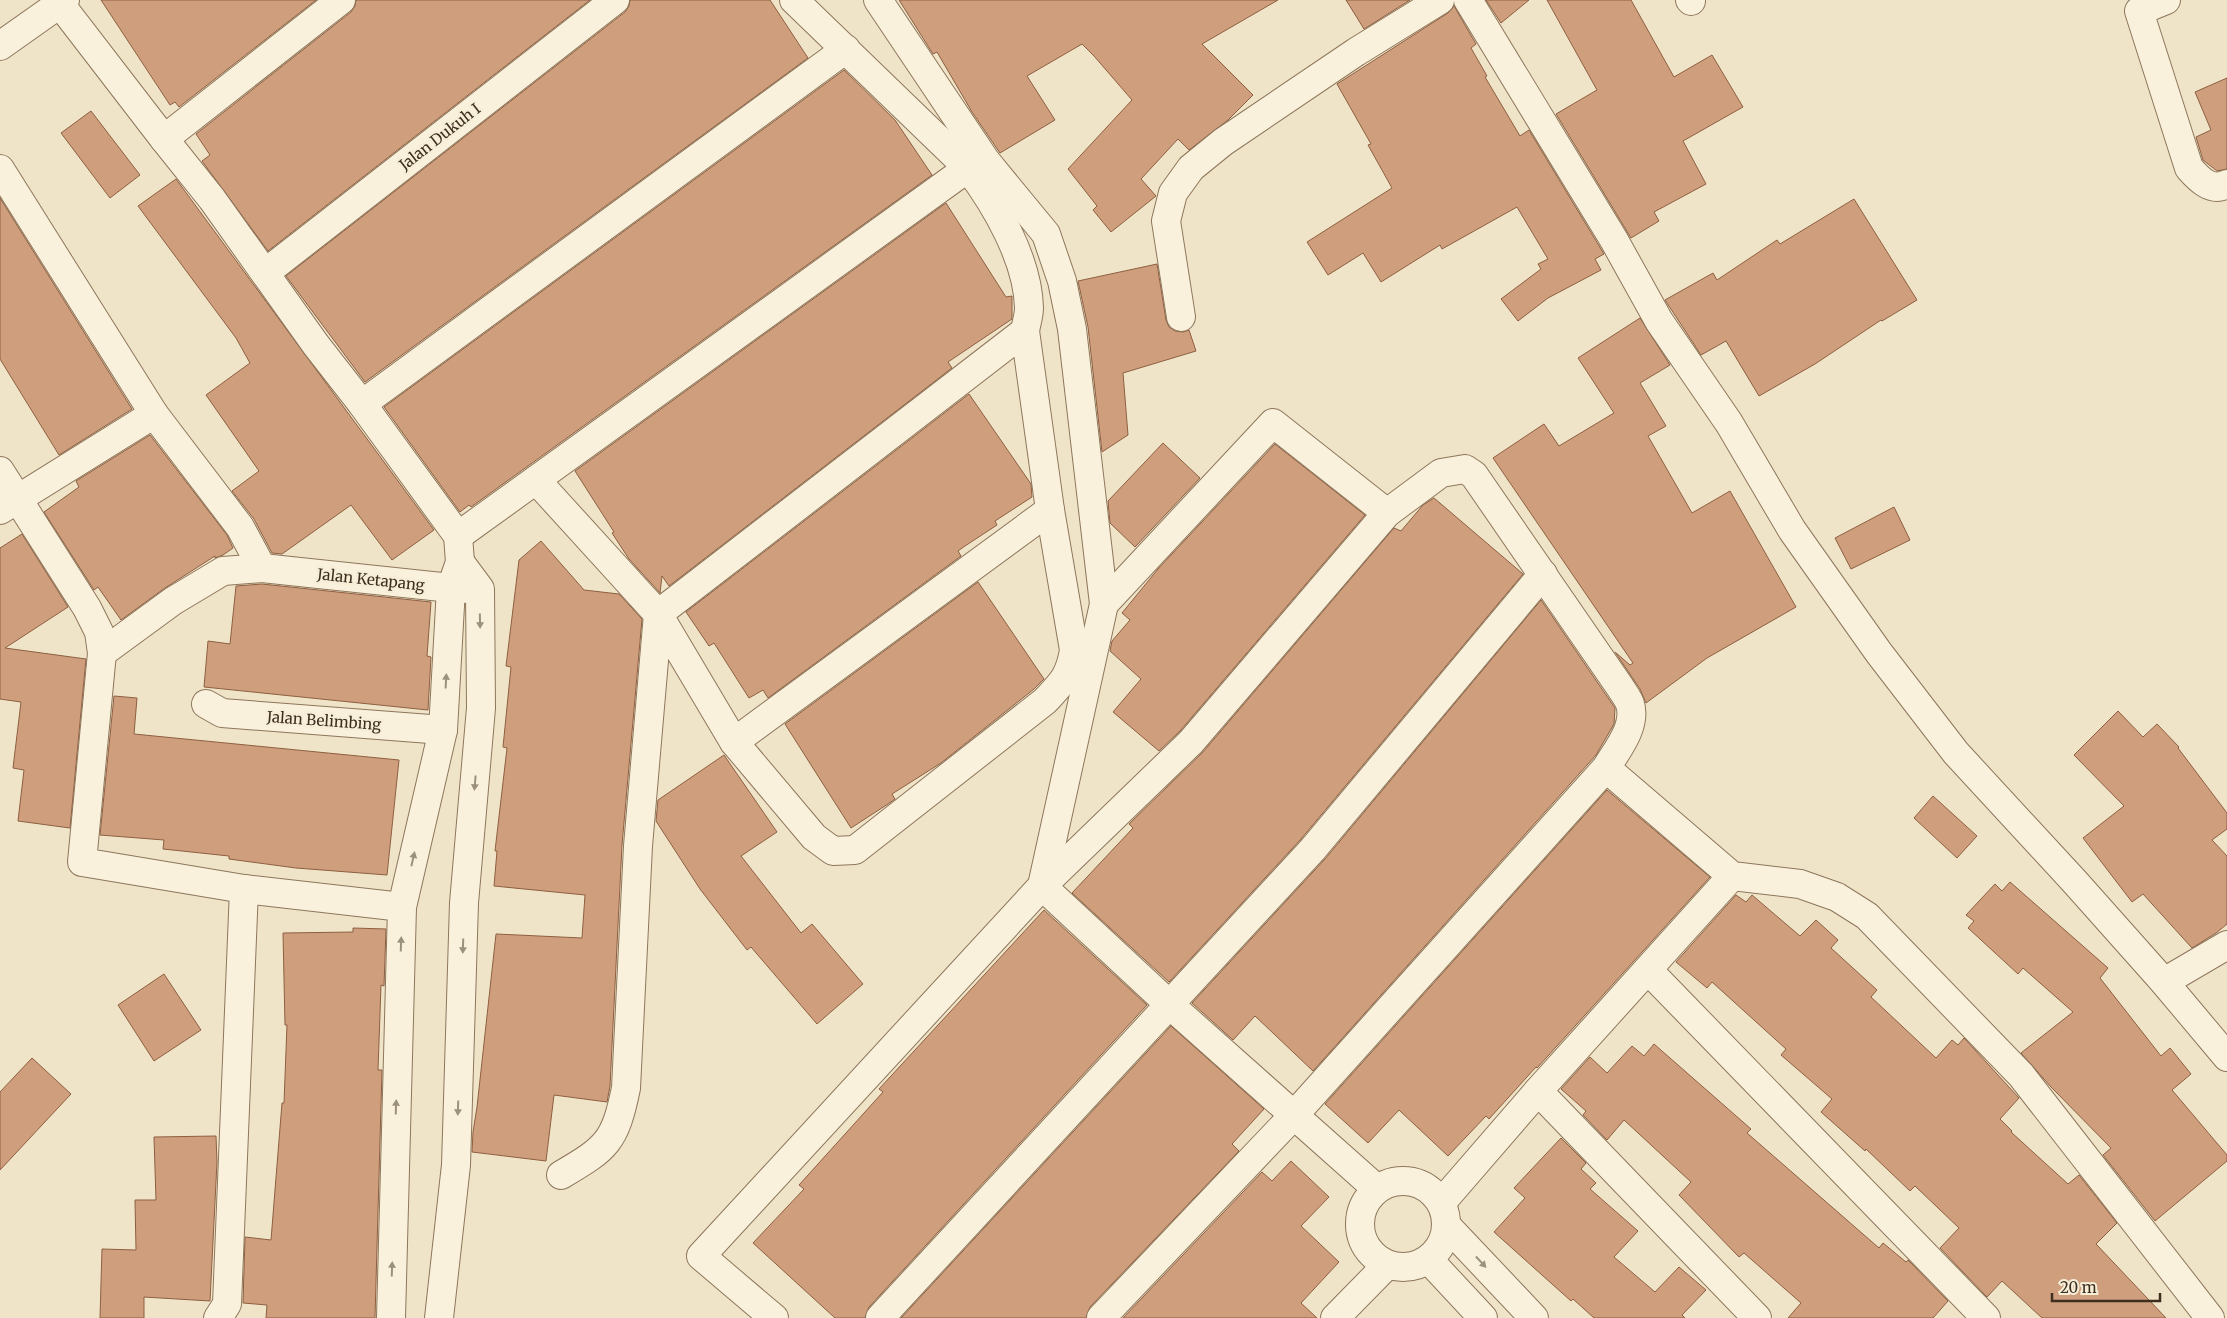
<svg xmlns="http://www.w3.org/2000/svg" width="2227" height="1318" viewBox="0 0 2227 1318" font-family="Merriweather,serif">
	<style>
		.building { fill: #cf9f7d; stroke: #8d5f41 }
		.lines { fill: none; stroke-linecap: round; stroke-linejoin: round }
		.minor-casing { stroke: #8d765c; stroke-width: 30 }
		.tertiary-casing { stroke: #8d765c; stroke-width: 30 }
		.minor { stroke: #faf1dc; stroke-width: 28 }
		.tertiary { stroke: #faf1dc; stroke-width: 28 }
		.oneway { fill: #9c907e }
		.labels { text-anchor: middle; stroke-width: 5; stroke-linejoin: round; paint-order: stroke }
		.street-label { font-size: 15px; fill: #3d2e20; stroke: #f7eed8 }
	</style>
	<rect width="100%" height="100%" fill="#f0e4c8"/>
	<g class="building">
		<path d="M101,0H316L179,107L175,102L170,105Z"/>
		<path d="M356,0H590L268,251L202,161L210,155L196,134L351,12L355,6Z"/>
		<path d="M630,0H770L808,58L365,382L286,276L625,12L629,6Z"/>
		<path d="M899,0H1278L1202,44L1253,95L1228,120L1189,150L1178,139L1141,179L1156,196L1111,232L1093,210L1097,206L1068,169L1132,100L1094,56L1082,44L1027,76L1055,120L1000,153L972,112L937,52L933,54Z"/>
		<path d="M1346,0H1410L1364,29Z"/>
		<path d="M1486,0H1529L1501,23Z"/>
		<path d="M1547,0H1631L1674,77L1712,55L1743,107L1683,141L1706,184L1654,212L1659,221L1631,238L1556,114L1597,90Z"/>
		<path d="M1454,6L1476,44L1471,48L1487,76L1485,77L1520,136L1529,130L1604,254L1595,259L1601,270L1548,298L1518,321L1501,299L1541,269L1538,264L1548,259L1517,207L1442,249L1440,245L1381,282L1363,253L1328,275L1307,242L1392,188L1368,145L1371,144L1337,84L1448,13Z"/>
		<path d="M844,70L895,120L932,175L471,507L469,505L460,512L384,407Z"/>
		<path d="M2227,78V169L2217,171L2203,160L2196,137L2211,130L2195,92Z"/>
		<path d="M91,111L140,175L110,198L61,133Z"/>
		<path d="M176,179L434,530L392,560L351,505L282,554L272,553L254,519L232,491L259,471L206,395L250,363L236,338L138,206Z"/>
		<path d="M0,198L132,409L59,455L0,359Z"/>
		<path d="M1854,199L1917,300L1882,321L1881,320L1815,364L1759,396L1726,341L1701,355L1665,300L1713,273L1717,280L1777,240L1780,244Z"/>
		<path d="M946,203L1006,297L1012,296V319L948,362L952,368L669,586L662,576L660,593L629,559L612,533L614,532L575,471Z"/>
		<path d="M1157,264L1166,320L1169,327L1175,331L1183,332L1189,330L1196,351L1123,373L1128,435L1102,452L1088,327L1078,281Z"/>
		<path d="M1640,318L1670,365L1640,383L1666,426L1648,436L1692,513L1730,491L1796,607L1707,658L1646,703L1640,689L1615,652L1630,665L1633,663L1493,458L1544,424L1559,446L1614,413L1578,358Z"/>
		<path d="M969,394L1031,484L1032,497L995,521L997,525L965,546L958,551L961,556L768,698L763,690L749,698L714,643L709,646L686,612Z"/>
		<path d="M150,435L227,535L233,548L223,555L215,558V556L165,588L121,620L98,587L94,590L44,512L79,487L76,481Z"/>
		<path d="M1163,443L1200,478L1135,547L1110,523L1108,501Z"/>
		<path d="M1275,444L1365,515L1180,731L1159,751L1113,712L1141,679L1110,651L1112,641L1130,620L1122,613L1158,569Z"/>
		<path d="M1434,498L1523,574L1301,839L1169,982L1072,893L1133,828L1129,824L1203,752L1394,528L1401,531L1423,505Z"/>
		<path d="M1894,507L1910,540L1851,569L1835,538Z"/>
		<path d="M22,534L68,607L5,648L86,659L70,828L18,821L24,770L13,768L21,702L0,699V548Z"/>
		<path d="M541,541L584,590L619,594L642,619L622,845L610,1086L607,1102L554,1095L546,1161L472,1152L473,1132L477,1107L496,934L582,938L585,895L494,886L497,851H495L507,748L503,747L511,667L506,666L519,560Z"/>
		<path d="M978,582L1044,679L1034,689L941,763L892,794L895,799L888,804L851,828L785,724Z"/>
		<path d="M262,584L431,602L427,656L431,657L428,710L204,687L208,641L230,644L236,586Z"/>
		<path d="M1541,600L1615,708L1614,724L1596,755L1313,1071L1255,1016L1233,1040L1192,1003L1325,859Z"/>
		<path d="M114,696L137,698L134,734L399,760L387,875L296,868L229,859V856L163,849L164,840L100,835Z"/>
		<path d="M2118,711L2143,737L2157,724L2179,747L2178,748L2227,813V829L2212,840L2227,856V924L2216,933L2192,948L2143,894L2132,902L2083,838L2124,806L2074,755Z"/>
		<path d="M724,755L777,832L741,856L801,933L812,924L863,984L817,1024L751,947L747,950L700,889L656,821L658,800Z"/>
		<path d="M1607,790L1710,877L1537,1068L1536,1067L1489,1119L1486,1116L1448,1156L1399,1110L1368,1143L1325,1104Z"/>
		<path d="M1933,796L1977,836L1957,858L1914,818Z"/>
		<path d="M2010,882L2108,968L2100,978L2161,1056L2170,1048L2191,1074L2172,1090L2227,1155V1161L2155,1221L2103,1155L2111,1148L2051,1087L2021,1053L2073,1012L2023,968L2018,974L1968,928L1974,921L1966,915L1995,884L2002,891Z"/>
		<path d="M1736,895L1746,902L1752,895L1800,936L1816,920L1838,940L1831,948L1877,990L1871,997L1936,1058L1952,1040L1958,1045L1964,1038L2019,1098L2000,1119L2012,1131L2011,1132L2068,1184L2079,1175L2117,1223L2096,1244L2166,1318H2042L2002,1281L1987,1297L1940,1248L1959,1228L1915,1186L1910,1191L1866,1149L1865,1151L1821,1112L1832,1099L1781,1055L1786,1049L1712,982L1707,988L1676,962Z"/>
		<path d="M1044,910L1147,1005L869,1307L865,1318H835L753,1243L804,1189L799,1185L883,1092L879,1089Z"/>
		<path d="M353,928L386,929L384,986L381,985L378,1070H382L375,1318H266L267,1305L243,1303L245,1237L271,1240L282,1103H284L287,1025H285L283,933L353,932Z"/>
		<path d="M164,974L201,1030L154,1061L118,1005Z"/>
		<path d="M1171,1026L1264,1109L1232,1144L1239,1151L1090,1307L1086,1318H901Z"/>
		<path d="M1654,1044L1751,1129L1747,1133L1879,1248L1883,1243L1906,1262L1908,1260L1948,1301L1933,1318H1788L1801,1303L1744,1253L1739,1257L1679,1195L1691,1182L1624,1120L1607,1140L1583,1115L1586,1111L1561,1089L1590,1057L1607,1073L1632,1046L1644,1056Z"/>
		<path d="M32,1058L71,1094L0,1170V1092Z"/>
		<path d="M216,1136L217,1162L210,1301L144,1297V1318H100L102,1249L136,1250L135,1200H156L154,1137Z"/>
		<path d="M1561,1138L1586,1163L1581,1169L1596,1183L1590,1189L1638,1231L1614,1257L1655,1292L1679,1267L1706,1290L1682,1315L1685,1318H1594L1573,1299L1571,1301L1494,1232L1525,1198L1514,1188Z"/>
		<path d="M1291,1161L1329,1197L1301,1226L1339,1262L1301,1303L1317,1318H1123L1262,1172L1272,1181Z"/>
	</g>
	<g class="lines">
		<defs>
			<g id="minor">
				<path d="M57,0L164,139L212,199L316,345L362,404L458,536L460,562L451,588L443,730L402,907L391,1318"/>
				<path d="M794,0L968,168C996,205 1028,260 1029,308C1029,316 1026,324 1025,331"/>
				<path d="M878,0L986,161L1046,234L1062,281L1072,329L1104,604L1042,886L1170,1005L1377,1189"/>
				<path d="M1690,0L1691,1"/>
				<path d="M2166,0L2139,11L2189,168C2198,178 2211,193 2227,184"/>
				<path d="M0,46L65,0"/>
				<path d="M164,139L341,0"/>
				<path d="M0,169L154,414L240,527L262,568"/>
				<path d="M265,273L615,0"/>
				<path d="M1181,317L1166,221L1173,193L1191,168L1223,142L1356,52L1440,0"/>
				<path d="M362,404L846,49"/>
				<path d="M0,471L87,608L99,632L102,653L82,862L244,889L402,907"/>
				<path d="M536,480L658,614L734,742L814,837L833,851L855,850L1045,701C1062,683 1070,676 1074,650L1050,510L1025,331L658,614L638,846L626,1088C615,1142 607,1148 561,1175"/>
				<path d="M0,510L154,414"/>
				<path d="M458,536L968,168"/>
				<path d="M1104,604L1273,423L1387,513"/>
				<path d="M102,653L173,601L223,571L262,568L451,588L469,589"/>
				<path d="M206,704L222,713L443,730"/>
				<path d="M734,742L1050,510"/>
				<path d="M1606,768L1732,876L1800,884L1837,897L1867,916L2021,1075L2210,1318"/>
				<path d="M1648,970L1986,1318"/>
				<path d="M2164,982L2227,945"/>
				<path d="M1538,1091L1757,1318"/>
				<circle cx="1403" cy="1224" r="43"/>
				<path d="M1442,1202L1538,1091L1732,876"/>
				<path d="M1448,1227L1534,1318"/>
				<path d="M1429,1260L1483,1318"/>
				<path d="M218,1318L227,1304L244,889"/>
				<path d="M439,1318L456,1165L464,903L481,708L480,589L460,562"/>
				<path d="M774,1318L701,1256L1042,886L1191,742L1387,513L1441,473L1465,469L1474,475L1620,687C1623,692 1628,698 1630,704C1637,726 1617,750 1606,768L1295,1114L1101,1318"/>
				<path d="M880,1318L1313,849L1543,574"/>
				<path d="M1335,1318L1387,1265"/>
			</g>
			<path id="tertiary" d="M1468,0L1614,240L1659,321L1729,423L1792,530L1879,653L1956,753L2075,882L2164,982L2227,1057"/>
		</defs>
		<use href="#minor" class="minor-casing"/>
		<use href="#tertiary" class="tertiary-casing"/>
		<use href="#minor" class="minor"/>
		<use href="#tertiary" class="tertiary"/>
	</g>
	<defs><path id="oneway-solid" d="M-6-.8H1V-3.2L6.5 0L1 3.2V.8H-6Z" transform="scale(1.25)"/></defs>
	<g class="oneway">
		<use href="#oneway-solid" transform="translate(480 621) rotate(89)"/>
		<use href="#oneway-solid" transform="translate(446 681) rotate(-87)"/>
		<use href="#oneway-solid" transform="translate(475 783) rotate(95)"/>
		<use href="#oneway-solid" transform="translate(413 859) rotate(-77)"/>
		<use href="#oneway-solid" transform="translate(401 944) rotate(-88)"/>
		<use href="#oneway-solid" transform="translate(463 946) rotate(92)"/>
		<use href="#oneway-solid" transform="translate(396 1107) rotate(-88)"/>
		<use href="#oneway-solid" transform="translate(458 1108) rotate(92)"/>
		<use href="#oneway-solid" transform="translate(1481 1262) rotate(47)"/>
		<use href="#oneway-solid" transform="translate(392 1269) rotate(-88)"/>
	</g>
	<g class="labels">
		<g class="street-label">
			<text transform="translate(440 137) rotate(-38)" y="5">Jalan Dukuh I</text>
			<text transform="translate(371 580) rotate(6)" y="5">Jalan Ketapang</text>
			<text transform="translate(324 721) rotate(4)" y="5">Jalan Belimbing</text>
		</g>
	</g>
	<path d="M2052 1293v8h108v-8" fill="none" stroke="#3d2e20" stroke-width="2.5"/>
	<text x="2060" y="1293" font-size="15" fill="#3d2e20" stroke="#f7eed8" stroke-width="4" paint-order="stroke">20 m</text>
</svg>
